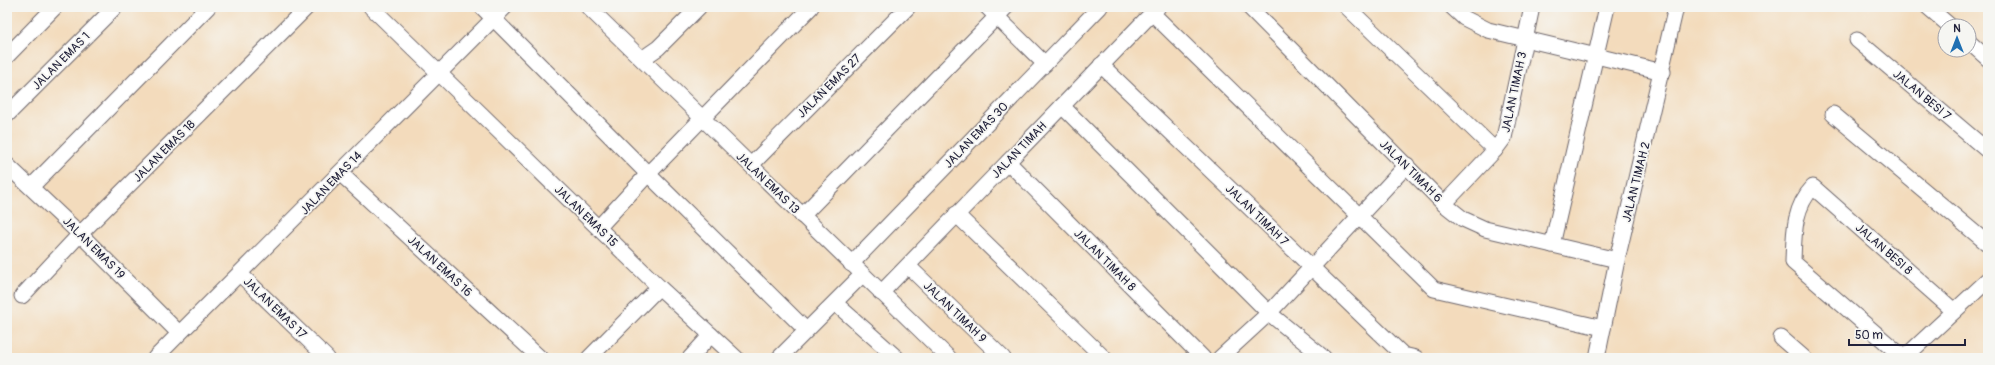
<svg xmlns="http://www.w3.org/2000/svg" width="1995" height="365" viewBox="0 0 1995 365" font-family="Pangolin,sans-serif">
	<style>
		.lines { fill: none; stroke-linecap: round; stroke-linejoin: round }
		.minor-casing { stroke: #6b6368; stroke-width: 17 }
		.minor { stroke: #fff; stroke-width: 15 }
		.labels { text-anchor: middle; stroke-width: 3.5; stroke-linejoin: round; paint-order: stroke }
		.street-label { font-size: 12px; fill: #22223b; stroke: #f6f6f2 }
	</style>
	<rect width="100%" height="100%" fill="#f6f6f2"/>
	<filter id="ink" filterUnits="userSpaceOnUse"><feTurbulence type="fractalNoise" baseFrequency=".025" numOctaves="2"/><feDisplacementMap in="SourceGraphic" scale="8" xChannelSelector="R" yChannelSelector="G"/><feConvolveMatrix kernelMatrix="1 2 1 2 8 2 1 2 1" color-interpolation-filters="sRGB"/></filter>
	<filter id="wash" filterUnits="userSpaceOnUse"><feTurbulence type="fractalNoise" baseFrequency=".012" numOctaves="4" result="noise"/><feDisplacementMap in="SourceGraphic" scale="16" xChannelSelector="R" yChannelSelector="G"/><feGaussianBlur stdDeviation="0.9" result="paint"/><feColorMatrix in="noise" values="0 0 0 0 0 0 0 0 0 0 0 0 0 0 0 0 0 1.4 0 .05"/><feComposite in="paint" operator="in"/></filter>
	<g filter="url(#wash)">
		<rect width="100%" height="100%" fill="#f3dbbc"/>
	</g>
	<g filter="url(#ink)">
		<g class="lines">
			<defs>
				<g id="minor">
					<path d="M371,7L659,287L736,358"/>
					<path d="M482,7L648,174L806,330"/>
					<path d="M588,7L949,358"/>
					<path d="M987,7L1045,64"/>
					<path d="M1249,7L1444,204L1463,219L1485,229L1617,260"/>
					<path d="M1347,7L1495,150"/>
					<path d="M1452,7L1464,18L1488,30L1663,72"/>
					<path d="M1928,7L1950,26"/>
					<path d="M1152,13L1434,289L1603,328"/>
					<path d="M1857,40L1988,151"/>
					<path d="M1969,42L1988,59"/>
					<path d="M7,56L55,7"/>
					<path d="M642,59L658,48L699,7"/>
					<path d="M1101,65L1403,355L1416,358"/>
					<path d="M1062,106L1269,313L1324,358"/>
					<path d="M1833,114L1988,244"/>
					<path d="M7,115L115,7"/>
					<path d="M1008,162L1203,358"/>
					<path d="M7,165L80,234L179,333"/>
					<path d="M751,165L908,7"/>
					<path d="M340,173L540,358"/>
					<path d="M31,187L208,7"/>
					<path d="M1444,204L1495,150L1504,138L1532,7"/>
					<path d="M956,214L1104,358"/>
					<path d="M802,216L1006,7"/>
					<path d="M599,227L648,174L811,7"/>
					<path d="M1552,245L1607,7"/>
					<path d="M851,264L1100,7"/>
					<path d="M908,266L1003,358"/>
					<path d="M240,274L327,358"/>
					<path d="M881,293L1158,7"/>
					<path d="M22,296L80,234L307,7"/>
					<path d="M835,303L897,358"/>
					<path d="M1781,338L1804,358"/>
					<path d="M155,358L505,7"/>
					<path d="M589,358L659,287"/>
					<path d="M690,358L711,335"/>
					<path d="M779,358L862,275"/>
					<path d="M1220,358L1269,313L1407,165"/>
					<path d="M1597,358L1617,260L1676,7"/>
					<path d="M1904,358L1793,262C1794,235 1793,208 1813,187L1954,311"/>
					<path d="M1904,358L1988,280"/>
				</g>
			</defs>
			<use href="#minor" class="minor-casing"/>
			<use href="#minor" class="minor"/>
		</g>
	</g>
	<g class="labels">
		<g class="street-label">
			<text transform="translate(61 61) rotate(-45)" y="4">JALAN EMAS 1</text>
			<text transform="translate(829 86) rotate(-45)" y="4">JALAN EMAS 27</text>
			<text transform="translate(1514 92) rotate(-78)" y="4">JALAN TIMAH 3</text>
			<text transform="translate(1922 95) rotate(40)" y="4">JALAN BESI 7</text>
			<text transform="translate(976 135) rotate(-46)" y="4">JALAN EMAS 30</text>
			<text transform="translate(1019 150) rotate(-46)" y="4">JALAN TIMAH</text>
			<text transform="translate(164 151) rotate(-45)" y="4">JALAN EMAS 18</text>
			<text transform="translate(1411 171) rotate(45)" y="4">JALAN TIMAH 6</text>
			<text transform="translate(1636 182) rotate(-76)" y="4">JALAN TIMAH 2</text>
			<text transform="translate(331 183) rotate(-46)" y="4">JALAN EMAS 14</text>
			<text transform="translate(768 183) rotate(44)" y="4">JALAN EMAS 13</text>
			<text transform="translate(1257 215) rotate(44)" y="4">JALAN TIMAH 7</text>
			<text transform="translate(586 216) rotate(44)" y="4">JALAN EMAS 15</text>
			<text transform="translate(94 248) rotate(45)" y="4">JALAN EMAS 19</text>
			<text transform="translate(1884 249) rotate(41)" y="4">JALAN BESI 8</text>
			<text transform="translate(1105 260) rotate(45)" y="4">JALAN TIMAH 8</text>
			<text transform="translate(440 266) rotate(43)" y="4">JALAN EMAS 16</text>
			<text transform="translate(275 308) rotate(44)" y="4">JALAN EMAS 17</text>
			<text transform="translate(955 312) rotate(44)" y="4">JALAN TIMAH 9</text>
		</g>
	</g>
	<rect width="1995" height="365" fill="none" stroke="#f6f6f2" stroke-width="24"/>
	<g transform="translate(1957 38)"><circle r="19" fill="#f6f6f2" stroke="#a1a1a9"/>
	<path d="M0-3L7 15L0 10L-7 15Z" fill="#1f6fb2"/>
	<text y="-6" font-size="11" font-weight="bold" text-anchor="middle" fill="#22223b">N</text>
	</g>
	<path d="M1849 339v6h116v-6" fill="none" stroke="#22223b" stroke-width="2"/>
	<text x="1855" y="339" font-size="12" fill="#22223b" stroke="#f6f6f2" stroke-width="3" paint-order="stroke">50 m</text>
</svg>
